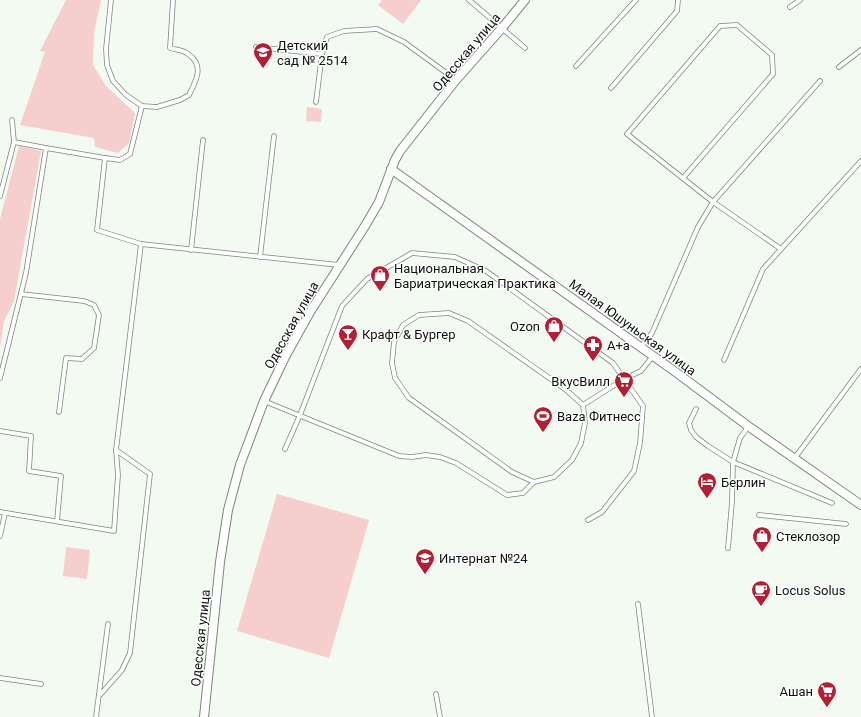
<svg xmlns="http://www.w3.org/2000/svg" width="861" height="717" viewBox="0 0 861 717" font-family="Roboto,sans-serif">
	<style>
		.green { fill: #f6cecd }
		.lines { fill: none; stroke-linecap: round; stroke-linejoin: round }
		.lane-casing { stroke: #7d847d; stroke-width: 5.5 }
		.street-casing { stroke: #7d847d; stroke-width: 10 }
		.lane { stroke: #fff; stroke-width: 4 }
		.street { stroke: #fff; stroke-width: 8 }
		.labels { text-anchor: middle; stroke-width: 3; stroke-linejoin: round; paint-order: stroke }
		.poi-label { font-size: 13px; fill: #0f110f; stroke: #fff; text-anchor: start }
		.street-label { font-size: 13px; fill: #0f110f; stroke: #fff }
	</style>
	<rect width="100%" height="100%" fill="#f2faf2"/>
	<g class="green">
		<path d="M66,0H101L94,33L93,65L106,86L135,113L129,143L118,153L95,147L94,138L20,125L45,52L40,51Z"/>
		<path d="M382,0H421L403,24L378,5Z"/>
		<path d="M307,107L322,109L321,122L306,121Z"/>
		<path d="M19,146L41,151L14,301L4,321L0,348V219Z"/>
		<path d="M277,494L369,520L329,658L237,631Z"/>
		<path d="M66,547L90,550L87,579L63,576Z"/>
	</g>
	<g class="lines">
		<defs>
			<g id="lane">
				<path d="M111,0L106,49L107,65L113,81L126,95L142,106L157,107L180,100L189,95C196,81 205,65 188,54C184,50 176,50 170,48L173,0"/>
				<path d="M469,0L525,48"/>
				<path d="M790,7L800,0"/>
				<path d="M256,47L322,54"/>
				<path d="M576,66L636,0"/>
				<path d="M839,67L861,50"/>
				<path d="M611,88L677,11L678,0"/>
				<path d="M316,102L322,54L327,37L344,31L377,29L404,42L456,80"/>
				<path d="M142,106L130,154L120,160L105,158L97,230L141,244L339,265"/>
				<path d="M46,148L105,158"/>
				<path d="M683,178L773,74L772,55L737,25L720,26L627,134L713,202L781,249"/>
				<path d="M0,196L14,142L12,120"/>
				<path d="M191,250L203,140"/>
				<path d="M260,257L274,136"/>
				<path d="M21,294L84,301L94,305L99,315L94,348L82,359L66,358L59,412"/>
				<path d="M641,347L652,333L698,227L713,202L820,81"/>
				<path d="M724,360L763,269L861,161"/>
				<path d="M0,378L26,273L46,148L14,142"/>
				<path d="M264,401L399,456L412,457L426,455L440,457L456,463L507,495L523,493L534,482"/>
				<path d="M583,405L585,423L581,443L572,460L554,477L534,482L512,472L409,398L395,378L392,363L394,342L403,325L419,315L449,313L468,321L565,389L583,405L624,379L643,406L640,443L634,471L602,512L588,520"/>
				<path d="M696,409L689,423L691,430L696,437L708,446L733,462L832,503"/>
				<path d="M0,431L31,436L29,471L61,476L57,521"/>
				<path d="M285,449L300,415L342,306L367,279L412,253L455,257L486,271L613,363L624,379L641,371L653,356"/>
				<path d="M794,459L861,369"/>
				<path d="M0,512L114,531L118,475L116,450L141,244"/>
				<path d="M759,515L846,524"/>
				<path d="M0,536L5,513"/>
				<path d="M728,548L732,502L733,462L740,438L748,427"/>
				<path d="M638,604L652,717"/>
				<path d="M0,678L41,684"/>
				<path d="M436,694L440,717"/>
				<path d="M100,695L122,670L130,653L150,474L116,450"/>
				<path d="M96,717L108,624"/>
			</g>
			<g id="street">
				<path d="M391,169L677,373L748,426L861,505"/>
				<path d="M204,717L220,562L228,510L240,465L264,401L285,357L310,312L365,226L379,202L395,160L400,151L456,80L502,28L525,0"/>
			</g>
		</defs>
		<use href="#lane" class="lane-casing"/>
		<use href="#street" class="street-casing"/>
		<use href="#lane" class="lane"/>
		<use href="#street" class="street"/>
	</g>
	<defs>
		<symbol id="school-pin" viewBox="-11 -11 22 30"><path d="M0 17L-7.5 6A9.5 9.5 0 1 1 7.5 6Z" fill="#b21f33" stroke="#fff"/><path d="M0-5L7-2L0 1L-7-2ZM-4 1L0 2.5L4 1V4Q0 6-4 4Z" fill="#fff"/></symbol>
		<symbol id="shop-pin" viewBox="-11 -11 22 30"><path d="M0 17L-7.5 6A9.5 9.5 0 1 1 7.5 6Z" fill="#b21f33" stroke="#fff"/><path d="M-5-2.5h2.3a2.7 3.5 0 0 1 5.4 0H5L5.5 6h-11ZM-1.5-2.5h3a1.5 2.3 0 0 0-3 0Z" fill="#fff"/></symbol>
		<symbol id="bar-pin" viewBox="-11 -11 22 30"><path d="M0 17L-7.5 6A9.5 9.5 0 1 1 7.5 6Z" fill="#b21f33" stroke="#fff"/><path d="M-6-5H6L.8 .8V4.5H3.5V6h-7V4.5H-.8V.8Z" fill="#fff"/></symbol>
		<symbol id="pharmacy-pin" viewBox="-11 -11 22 30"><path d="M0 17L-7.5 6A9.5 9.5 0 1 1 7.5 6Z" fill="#b21f33" stroke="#fff"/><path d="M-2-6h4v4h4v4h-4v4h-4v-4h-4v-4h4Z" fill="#fff"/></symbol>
		<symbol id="supermarket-pin" viewBox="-11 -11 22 30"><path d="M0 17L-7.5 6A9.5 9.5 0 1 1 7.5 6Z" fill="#b21f33" stroke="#fff"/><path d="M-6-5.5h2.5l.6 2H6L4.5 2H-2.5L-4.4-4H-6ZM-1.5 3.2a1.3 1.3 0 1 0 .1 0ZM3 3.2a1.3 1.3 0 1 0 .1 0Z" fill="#fff"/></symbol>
		<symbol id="stadium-pin" viewBox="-11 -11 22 30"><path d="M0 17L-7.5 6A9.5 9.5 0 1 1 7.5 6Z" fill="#b21f33" stroke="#fff"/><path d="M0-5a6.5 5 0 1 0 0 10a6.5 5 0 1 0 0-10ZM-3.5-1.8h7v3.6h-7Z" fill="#fff"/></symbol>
		<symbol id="hotel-pin" viewBox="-11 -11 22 30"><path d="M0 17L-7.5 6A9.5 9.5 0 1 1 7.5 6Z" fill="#b21f33" stroke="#fff"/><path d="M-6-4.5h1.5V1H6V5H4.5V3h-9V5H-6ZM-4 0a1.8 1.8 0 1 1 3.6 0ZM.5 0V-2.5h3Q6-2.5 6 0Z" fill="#fff"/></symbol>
		<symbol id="cafe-pin" viewBox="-11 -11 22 30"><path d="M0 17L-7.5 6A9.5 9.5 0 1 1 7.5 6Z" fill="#b21f33" stroke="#fff"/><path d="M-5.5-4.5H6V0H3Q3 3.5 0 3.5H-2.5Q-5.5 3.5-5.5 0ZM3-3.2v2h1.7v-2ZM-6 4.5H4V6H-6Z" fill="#fff"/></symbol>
	</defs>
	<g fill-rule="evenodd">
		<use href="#school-pin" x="252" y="41" width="22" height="30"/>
		<use href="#shop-pin" x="369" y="264" width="22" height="30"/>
		<use href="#shop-pin" x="543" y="315" width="22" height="30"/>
		<use href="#bar-pin" x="337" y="323" width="22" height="30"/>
		<use href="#pharmacy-pin" x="582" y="334" width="22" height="30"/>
		<use href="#supermarket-pin" x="613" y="370" width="22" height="30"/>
		<use href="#stadium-pin" x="532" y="405" width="22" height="30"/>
		<use href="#hotel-pin" x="696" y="471" width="22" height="30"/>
		<use href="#shop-pin" x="751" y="525" width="22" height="30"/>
		<use href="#school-pin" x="414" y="547" width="22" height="30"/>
		<use href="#cafe-pin" x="750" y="579" width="22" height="30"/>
		<use href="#supermarket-pin" x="816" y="680" width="22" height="30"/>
	</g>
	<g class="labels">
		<g class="poi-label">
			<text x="277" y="50">Детский<tspan x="277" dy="15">сад № 2514</tspan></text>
			<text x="394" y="273">Национальная<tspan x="394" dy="15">Бариатрическая Практика</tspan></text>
			<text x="540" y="331" text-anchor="end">Ozon</text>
			<text x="362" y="339">Крафт &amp; Бургер</text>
			<text x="607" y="350">А+а</text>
			<text x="610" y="386" text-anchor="end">ВкусВилл</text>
			<text x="557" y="421">Baza Фитнесс</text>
			<text x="721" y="487">Берлин</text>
			<text x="776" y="541">Стеклозор</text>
			<text x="439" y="563">Интернат №24</text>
			<text x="775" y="595">Locus Solus</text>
			<text x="813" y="696" text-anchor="end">Ашан</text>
		</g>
		<g class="street-label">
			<text transform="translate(466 52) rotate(-50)" y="5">Одесская улица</text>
			<text transform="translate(291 325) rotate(-61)" y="5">Одесская улица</text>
			<text transform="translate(633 327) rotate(36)" y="5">Малая Юшуньская улица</text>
			<text transform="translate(200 638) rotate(-84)" y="5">Одесская улица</text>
		</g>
	</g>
</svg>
